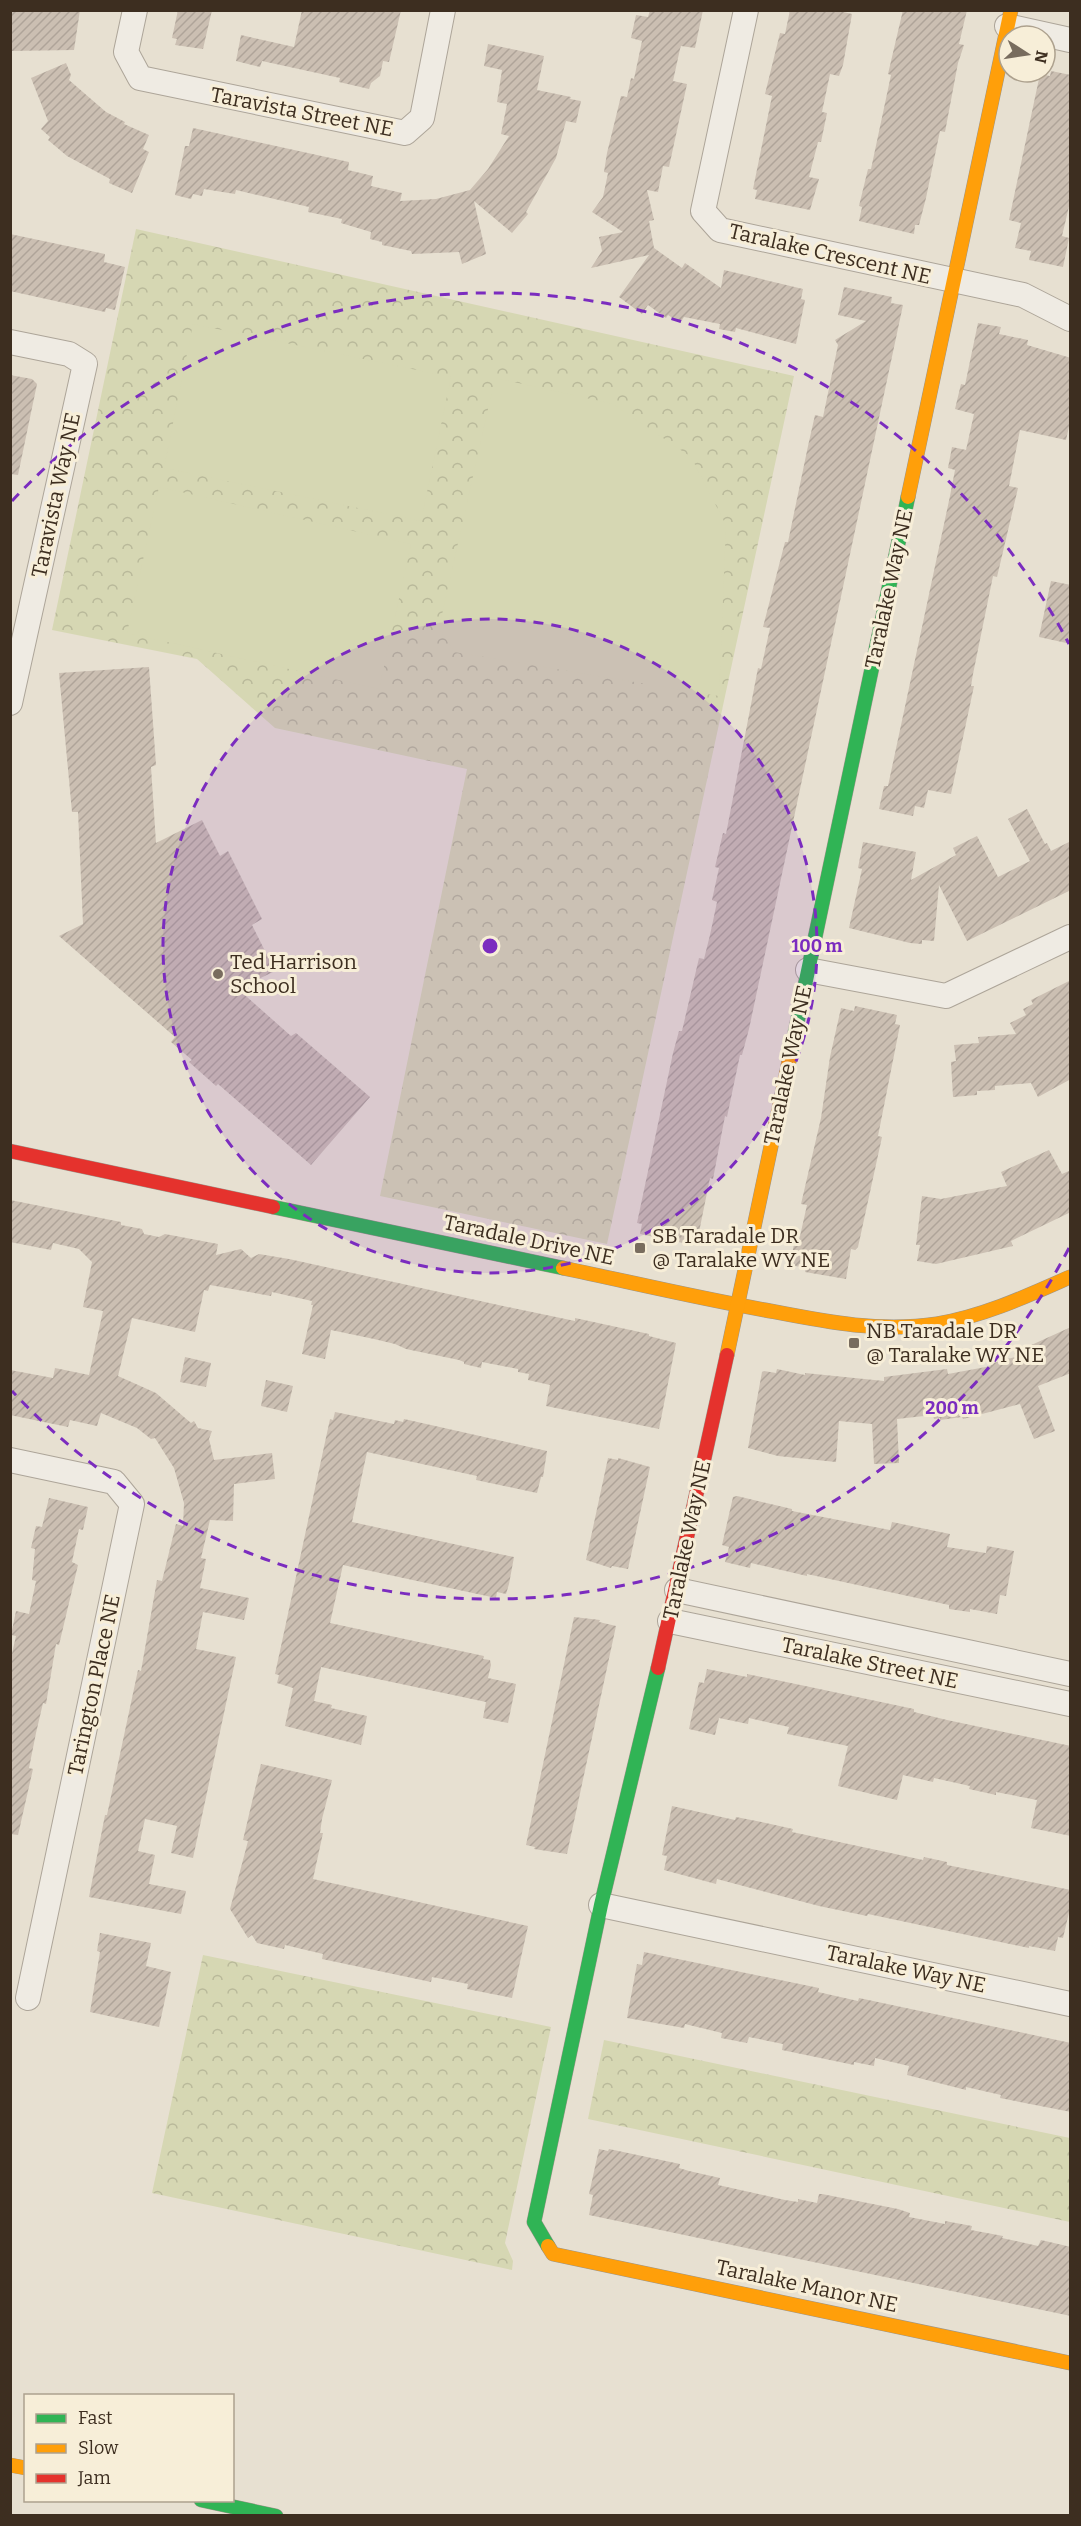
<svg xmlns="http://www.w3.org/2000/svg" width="1081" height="2526" viewBox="0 0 1081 2526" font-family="Bitter,serif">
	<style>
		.park { fill: url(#park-crowns) }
		.pitch { fill: #d6d7b3 }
		.building { fill: url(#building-hatch) }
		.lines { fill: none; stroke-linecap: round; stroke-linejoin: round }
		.street-casing { stroke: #ada599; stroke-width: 26 }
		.fast-casing { stroke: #9c958a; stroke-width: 15 }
		.slow-casing { stroke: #9c958a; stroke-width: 15 }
		.jam-casing { stroke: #9c958a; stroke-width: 15 }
		.street { stroke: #efebe3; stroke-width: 24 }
		.fast { stroke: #30b455; stroke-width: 14 }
		.slow { stroke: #ff9f0a; stroke-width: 14 }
		.jam { stroke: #e5322d; stroke-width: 14 }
		.ring { fill: none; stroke: #7b2cbf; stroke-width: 3; stroke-dasharray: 10 8 }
		.poi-dot { fill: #786c5e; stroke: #f7eed8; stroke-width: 2 }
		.labels { text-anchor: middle; stroke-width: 6; stroke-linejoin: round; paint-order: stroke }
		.street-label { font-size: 21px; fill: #3d2e20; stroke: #f7eed8 }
		.poi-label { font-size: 21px; fill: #3d2e20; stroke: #f7eed8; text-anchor: start }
		.centre { fill: #7b2cbf; stroke: #f7eed8; stroke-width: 3 }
		.ring-label { font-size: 18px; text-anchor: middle; font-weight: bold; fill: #7b2cbf; stroke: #f7eed8; stroke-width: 6; stroke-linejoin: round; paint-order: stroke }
	</style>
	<defs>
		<pattern id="park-crowns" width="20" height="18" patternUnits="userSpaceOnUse" patternTransform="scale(1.5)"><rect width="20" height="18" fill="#d6d7b3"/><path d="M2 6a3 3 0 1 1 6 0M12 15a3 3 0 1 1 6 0" fill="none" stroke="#b9b99a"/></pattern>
		<pattern id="building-hatch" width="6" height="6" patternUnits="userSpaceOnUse" patternTransform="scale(1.5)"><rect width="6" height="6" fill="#cbbfb2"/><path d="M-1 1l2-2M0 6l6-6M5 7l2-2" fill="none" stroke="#afa499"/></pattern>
	</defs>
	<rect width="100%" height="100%" fill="#e7e0d1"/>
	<g class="park">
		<path d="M136,229L794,376L607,1244L380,1196L467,769L275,728L197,659L52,630Z"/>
		<path d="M203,1955L551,2027L505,2243L513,2261L512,2270L152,2193Z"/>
		<path d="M604,2040L1070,2138V2222L588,2119Z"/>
	</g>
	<g class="pitch">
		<path d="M193,324L451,377L421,521L164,468Z"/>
		<path d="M495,378L613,404L691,457L726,525L719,696L454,652L439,628Z"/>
		<path d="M159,487L411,544L379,689L127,633Z"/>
	</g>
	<g class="building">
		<path d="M10,10H80L74,50L10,51Z"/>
		<path d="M178,10H212L203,49L175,45L177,39L172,38Z"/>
		<path d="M302,10H401L389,62L383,61L380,76L371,83L369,89L339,82L340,78L262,61L260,67L236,61L241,35L294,47Z"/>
		<path d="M650,10H703L695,48L681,46L680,49L673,81L687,84L669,167L663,166L658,192L647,190L654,220L649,221L654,248L682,268L685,263L721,288L724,270L803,289L801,299L805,300L796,344L736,328L735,332L719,329L720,324L684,317L680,323L668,315L666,318L648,305L642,314L619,297L649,255L591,268L602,251L599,237L623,232L592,212L603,197L608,173L604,172L607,153L621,96L627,97L631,78L634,79L642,41L631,38L636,15L648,17Z"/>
		<path d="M790,10H835L852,14L843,65L839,76L830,74L822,112L827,113L821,142H818L809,177L819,179L810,210L755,199L757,190L753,189L772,96L765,94L780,33L785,34Z"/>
		<path d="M903,10H967L959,44L964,45L958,63L945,132L940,131L926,198L919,225H915L914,234L859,221L862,207L859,206L868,169H871L891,75L888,74Z"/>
		<path d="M488,44L544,56L537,90L571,97L570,99L581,101L576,123L566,121L556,158L526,212L528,214L512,233L474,201L486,254L462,264L459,252L412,254L411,251L382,245V242L370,239L371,232L341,223L342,219L308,212L309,207L236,190L235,194L204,189L202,196L193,194L191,199L175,195L185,146H189L193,128L349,162L348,170L373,176L371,186L402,193L400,201L436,199L470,190L488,169L509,136L501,134L507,104L497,102L502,70L484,66Z"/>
		<path d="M66,63L71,75L69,80L106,112L125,122L124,124L149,135L143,149L149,152L132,193L109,183L110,179L67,156L48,140L50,137L41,129L48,121L31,78Z"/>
		<path d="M1051,71L1071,75V198L1062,236L1069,238L1063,267L1029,260L1031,251L1015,248L1021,223L1009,220L1040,74L1050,76Z"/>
		<path d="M10,234L105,254L104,262L125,267L115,310L106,308L105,312L10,291Z"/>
		<path d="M844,287L892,297L891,303L903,305L749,1029L742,1055H740L727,1117L725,1116L713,1179L710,1178L697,1242L684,1239L683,1243L640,1234L642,1224L637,1223L673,1053L679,1031H682L699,958L704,959L710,935L717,902L712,900L719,868L715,867L723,833L726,834L758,668L761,669L770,628L763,627L785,542H788L808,446L815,415L823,417L838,345L835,340L866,321L838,315Z"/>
		<path d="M978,323L1001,327L999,334L1028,340L1027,345L1071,358V418L1066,440L1020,430L1009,486L1018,488L997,577L993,576L973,674L971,686H974L951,794L928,790L924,808L915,806L913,816L879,809L884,786H888L950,496L955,470L948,468L952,447L966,450L974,414L955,409L961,384L965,385Z"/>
		<path d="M10,375L32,379L37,384L18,475L10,474Z"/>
		<path d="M1051,581L1071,585V644L1039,637Z"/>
		<path d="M149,667L156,765L151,767L156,843L202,820L220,856L228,851L262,919L252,925L275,971L238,989L291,1036L296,1033L370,1097L311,1165L218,1084L216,1086L189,1062L192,1060L171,1042L175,1037L59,936L83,924L78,812H72L59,673Z"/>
		<path d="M1027,809L1045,844L1047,843L1051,851L1071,841V890L967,941L939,885L934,941L922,940V944L910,943L849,928L862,869L858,868L863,842L916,852L911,880L956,855L953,848L977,836L998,877L1030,861L1008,819Z"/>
		<path d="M1071,980V1079L1038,1097L1031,1083L995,1086V1090L977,1091V1095L953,1097L951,1062L956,1061L954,1045L979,1043L978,1037L1016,1034L1010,1023L1026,1015L1023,1009L1033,1004L1031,1000Z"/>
		<path d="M855,1006L897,1015L895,1024L900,1025L878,1136L882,1137L858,1247L855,1250L851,1249L846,1279L805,1272L806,1268L790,1265L794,1244L798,1245L807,1205L801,1204L821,1118L830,1057L841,1008L854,1011Z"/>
		<path d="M1049,1150L1062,1174L1071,1170V1212L1011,1241L1013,1246L936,1264L917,1261L920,1245H916L922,1196L941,1199L1007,1186L1001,1172Z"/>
		<path d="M10,1200L121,1222V1225L142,1229L144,1234L159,1237L165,1234L218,1244L216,1255L241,1249L251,1258L259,1254L289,1259L503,1306L575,1321V1318L649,1334V1336L676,1343L659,1429L546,1406L550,1385L528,1380L529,1374L518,1372V1369L482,1362L481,1368L464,1364V1362L459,1360L406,1349L395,1344L374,1339L331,1330L325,1359L302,1354L313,1305H311L312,1301L272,1292L271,1296L210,1285L208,1291L204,1290L195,1332L132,1318L118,1376L156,1393L191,1423L194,1421L198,1428L212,1431L209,1439L214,1460L272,1453L275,1479L234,1484L233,1521L210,1520L201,1558L206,1559L200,1588L249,1598L244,1620L203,1612L196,1649L236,1657L193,1858L171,1853L177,1826L145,1819L138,1851L155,1855L149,1884L186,1891L181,1914L89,1897L105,1815H107L138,1670L141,1671L157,1580L162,1581L176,1524L183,1526L184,1503L174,1468L155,1438L151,1439L137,1428L101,1413L97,1426L70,1420L68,1427L10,1415V1370L53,1378L55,1368L89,1375L103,1311L83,1307L92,1262L79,1249L53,1243L51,1250L10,1242Z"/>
		<path d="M1071,1327V1373L1038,1386L1055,1431L1034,1439L1020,1404L963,1419L962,1417L940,1420V1418L934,1419L933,1415L897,1419L899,1463L874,1464L872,1424L839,1421L836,1462L778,1456L748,1448L762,1372L764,1371L776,1373L777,1369L805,1375V1373L884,1381V1377L947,1369L948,1374L991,1366L990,1364L1015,1357L1014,1353Z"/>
		<path d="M185,1357L211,1363L206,1387L180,1382Z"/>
		<path d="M266,1380L293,1386L287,1412L261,1406Z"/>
		<path d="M335,1412L394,1424L395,1420L403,1422L404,1419L547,1451L543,1477H541L537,1493L476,1480L477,1476L367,1452L352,1522L514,1557L509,1584L506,1594L497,1592L496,1598L343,1565L330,1623L484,1656L483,1659L490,1660L491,1665L488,1678L516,1684L508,1723L483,1718L486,1702L321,1667L314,1701L332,1705L331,1708L367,1716L361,1745L285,1726L293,1688L277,1683L279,1675L275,1674L330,1419L333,1420Z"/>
		<path d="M608,1458L618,1460V1458L650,1467L628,1569L612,1566L611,1568L586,1560Z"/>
		<path d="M737,1496L792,1509V1511L890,1530L892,1522L950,1534L947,1547L986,1553L987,1546L1014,1551L1006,1596L1000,1595L997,1614L970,1609V1612L949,1609V1605L807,1574V1576L751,1563L750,1568L725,1562L729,1547L722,1545L733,1497Z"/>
		<path d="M49,1498L88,1507L83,1530L79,1529L72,1562L78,1565L59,1645L56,1644L46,1704L43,1703L36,1733L29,1768L33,1769L18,1835L10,1834V1662L16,1636L11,1635L16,1611L29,1614L36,1581L32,1580L35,1549L31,1548L36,1526L42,1527Z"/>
		<path d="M574,1617L600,1620L599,1622L616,1626L567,1854L534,1849L535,1847L526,1845Z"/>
		<path d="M707,1669L747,1677V1674L810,1687L914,1709V1712L947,1720L1071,1746V1836L1031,1828L1037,1800L996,1792V1795L969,1789L970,1786L934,1778L933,1782L903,1775L897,1800L838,1786L848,1746L787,1734L789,1727L749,1718L748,1724L719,1718L715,1735L689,1729L699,1682L704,1683Z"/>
		<path d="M261,1764L332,1780L322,1819L320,1833H323L313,1879L528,1926L512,1998L467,1989L468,1984L432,1977L431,1982L322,1959L323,1954L285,1945L284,1949L257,1943L252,1935L248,1938L230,1909L248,1841L243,1840Z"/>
		<path d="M672,1806L735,1820L736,1817L766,1823L793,1829L792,1832L886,1852L923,1860L924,1857L947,1862V1865L1071,1890V1904L1063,1938L1058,1937L1055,1951L1029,1946V1948L868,1914L867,1916L819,1906L717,1879L716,1884L664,1870L667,1856L662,1855Z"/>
		<path d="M100,1933L151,1943L146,1966L171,1972L159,2027L90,2012L100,1952L97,1951Z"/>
		<path d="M644,1952L819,1988L818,1992L858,2001L859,1998L1071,2043V2112L1000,2098L1001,2095L966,2087V2090L907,2075L909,2066L875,2058L874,2066L854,2062V2065L782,2050L783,2044L749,2037L747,2043L721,2038L722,2033L685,2024L684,2028L627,2018L637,1964L642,1965Z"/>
		<path d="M599,2149L608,2151L609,2149L680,2164L679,2168L689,2171L720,2178L718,2185L785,2200L798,2202V2199L817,2203L819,2194H822L898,2209L910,2213L909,2217L945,2224V2221L972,2226L971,2230L1003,2236L1002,2238L1038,2246L1041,2240L1071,2247V2316L589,2215L593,2195L589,2194Z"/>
	</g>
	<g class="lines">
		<defs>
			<g id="street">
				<path d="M135,10L126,52L140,78L405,133L422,118L443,10"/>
				<path d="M746,10L703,211L720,230L1023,295L1070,319"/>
				<path d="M1007,26L1070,40"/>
				<path d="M10,342L69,354L85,364L10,703"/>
				<path d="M808,970L946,996L1070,937"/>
				<path d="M10,1460L114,1482L132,1504L28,1998"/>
				<path d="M677,1590L1070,1674"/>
				<path d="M670,1621L1070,1704"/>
				<path d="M601,1905L1070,2004"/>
			</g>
			<g id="fast">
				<path d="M789,1061L908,497"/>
				<path d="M273,1207L563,1268"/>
				<path d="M548,2246L534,2222L601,1905L658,1668"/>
				<path d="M201,2500L276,2516"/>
			</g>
			<g id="slow">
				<path d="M908,497L1011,10"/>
				<path d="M563,1268C630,1282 697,1298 765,1310C822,1321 878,1333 937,1324C984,1316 1027,1296 1070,1277"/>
				<path d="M727,1355L789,1061"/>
				<path d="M548,2246L553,2254L1070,2363"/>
				<path d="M10,2465L26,2468"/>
			</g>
			<g id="jam">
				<path d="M10,1151L273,1207"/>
				<path d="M658,1668L727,1355"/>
			</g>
		</defs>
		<use href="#street" class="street-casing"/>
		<use href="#fast" class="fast-casing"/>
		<use href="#slow" class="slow-casing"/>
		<use href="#jam" class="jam-casing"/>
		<use href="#street" class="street"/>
		<use href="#fast" class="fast"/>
		<use href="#slow" class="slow"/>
		<use href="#jam" class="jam"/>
	</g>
	<circle cx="490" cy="946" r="327" fill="#7b2cbf" fill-opacity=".12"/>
	<g class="ring">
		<circle cx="490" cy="946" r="327"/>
		<path d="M1069 1248A653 653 0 0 1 12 1391M12 501A653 653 0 0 1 1069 644"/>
	</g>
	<g class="poi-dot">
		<circle cx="218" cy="974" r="6"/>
		<rect x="634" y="1242" width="12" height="12" rx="3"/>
		<rect x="848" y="1337" width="12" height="12" rx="3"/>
	</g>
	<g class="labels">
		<g class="street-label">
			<text transform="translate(302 112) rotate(11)" y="7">Taravista Street NE</text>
			<text transform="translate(830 254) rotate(13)" y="7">Taralake Crescent NE</text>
			<text transform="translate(56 495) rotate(-78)" y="7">Taravista Way NE</text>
			<text transform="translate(889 589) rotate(-78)" y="7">Taralake Way NE</text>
			<text transform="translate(788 1065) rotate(-78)" y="7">Taralake Way NE</text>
			<text transform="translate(529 1240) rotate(12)" y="7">Taradale Drive NE</text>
			<text transform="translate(687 1540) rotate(-78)" y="7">Taralake Way NE</text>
			<text transform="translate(870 1663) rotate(12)" y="7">Taralake Street NE</text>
			<text transform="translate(94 1685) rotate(-78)" y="7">Tarington Place NE</text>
			<text transform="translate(906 1969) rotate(12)" y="7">Taralake Way NE</text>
			<text transform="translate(807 2286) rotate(12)" y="7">Taralake Manor NE</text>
		</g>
		<g class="poi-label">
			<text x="230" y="969">Ted Harrison<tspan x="230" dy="24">School</tspan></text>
			<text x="652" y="1243">SB Taradale DR<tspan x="652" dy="24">@ Taralake WY NE</tspan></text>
			<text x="866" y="1338">NB Taradale DR<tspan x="866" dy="24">@ Taralake WY NE</tspan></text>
		</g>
	</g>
	<circle cx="490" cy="946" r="9" class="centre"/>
	<g class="ring-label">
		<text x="817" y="952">100 m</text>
		<text x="952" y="1414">200 m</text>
	</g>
	<rect width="1081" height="2526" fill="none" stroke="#3d2e20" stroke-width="24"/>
	<rect x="24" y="2394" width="210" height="108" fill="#f7eed8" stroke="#ada18e" stroke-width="1.5"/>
	<rect x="36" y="2414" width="30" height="9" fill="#30b455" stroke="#ada18e" stroke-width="1.5"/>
	<text x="78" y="2424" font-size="18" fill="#3d2e20">Fast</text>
	<rect x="36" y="2444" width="30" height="9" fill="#ff9f0a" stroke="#ada18e" stroke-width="1.5"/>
	<text x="78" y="2454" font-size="18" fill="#3d2e20">Slow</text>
	<rect x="36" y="2474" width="30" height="9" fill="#e5322d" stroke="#ada18e" stroke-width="1.5"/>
	<text x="78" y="2484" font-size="18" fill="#3d2e20">Jam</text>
	<g transform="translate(1027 54) rotate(102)"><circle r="28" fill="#f7eed8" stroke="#ada18e" stroke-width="1.5"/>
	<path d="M0-4.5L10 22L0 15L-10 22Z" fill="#786c5e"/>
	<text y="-9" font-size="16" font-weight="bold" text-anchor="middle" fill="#3d2e20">N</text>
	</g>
</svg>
